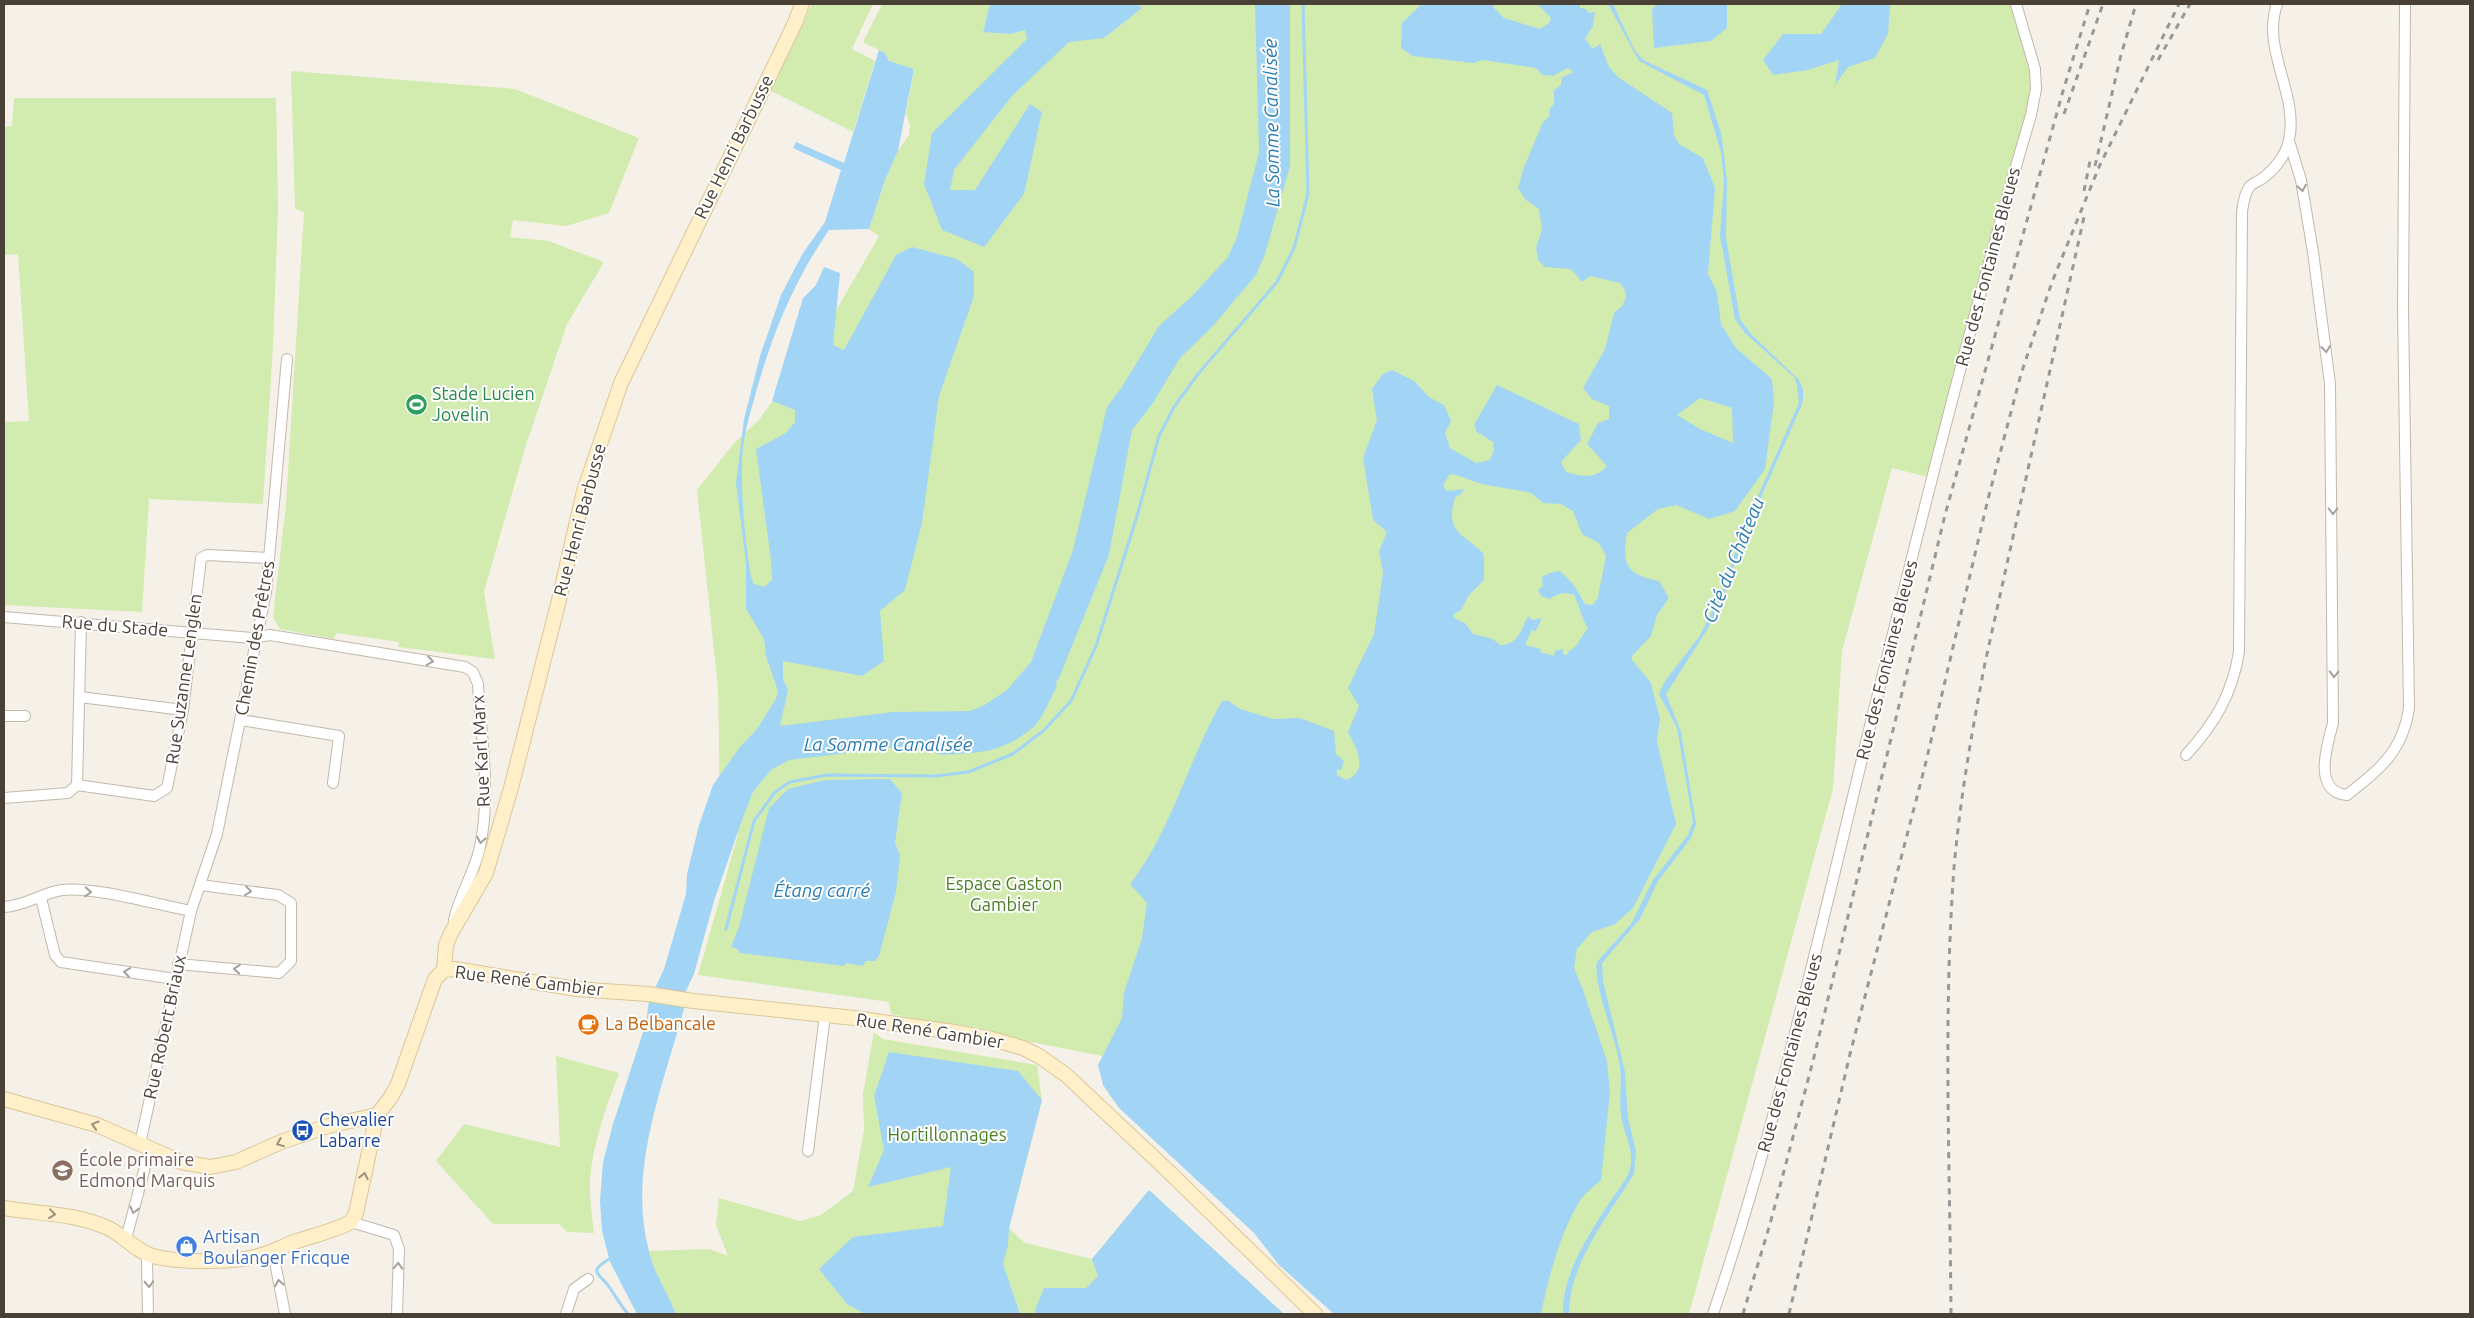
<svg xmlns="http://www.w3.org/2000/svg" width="2474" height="1318" viewBox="0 0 2474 1318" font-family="Ubuntu,sans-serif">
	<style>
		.green { fill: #d2ebaf }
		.water { fill: #a2d5f5; fill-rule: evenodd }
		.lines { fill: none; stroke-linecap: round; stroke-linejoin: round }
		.stream { stroke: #a2d5f5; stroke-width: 3 }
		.river { stroke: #a2d5f5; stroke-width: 19 }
		.street-casing { stroke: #c1b9aa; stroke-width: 12 }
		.secondary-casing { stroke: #dbc698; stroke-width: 16 }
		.street { stroke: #fff; stroke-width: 10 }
		.secondary { stroke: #fff0c9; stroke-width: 14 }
		.rail { stroke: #989898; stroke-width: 3; stroke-dasharray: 6 6; stroke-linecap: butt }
		.oneway { stroke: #a4a09a }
		.oneway2 { stroke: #9b9078 }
		.labels { text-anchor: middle; stroke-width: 4; stroke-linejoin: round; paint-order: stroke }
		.street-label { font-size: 18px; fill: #494136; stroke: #fff }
		.leisure-label { font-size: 18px; fill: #27864d; stroke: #fff; text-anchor: start }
		.park-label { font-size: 18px; fill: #4a7f26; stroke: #fff }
		.food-label { font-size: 18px; fill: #c56008; stroke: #fff; text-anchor: start }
		.transit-label { font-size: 18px; fill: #164399; stroke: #fff; text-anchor: start }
		.education-label { font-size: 18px; fill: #785e54; stroke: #fff; text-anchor: start }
		.shop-label { font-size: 18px; fill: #366cbe; stroke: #fff; text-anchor: start }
		.water-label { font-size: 19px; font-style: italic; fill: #287cb3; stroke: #fff }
	</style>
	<rect width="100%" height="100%" fill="#f5f1e9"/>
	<g class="green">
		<path d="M812,4H873L852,49L875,61L853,132L771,91Z"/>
		<path d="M882,4H990L983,32L1007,4H2016L2036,89L1932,478L1892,468L1842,651L1833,789L1689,1314H1351L1109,1095L1102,1056L891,1014L889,1002L698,975L738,834L720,806L718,688L697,490L734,443L758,421L826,328L879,236L869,229L885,180L898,151L909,135L910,125L906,114L914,69L889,61L885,53L863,42Z"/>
		<path d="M291,71L515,89L639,138L609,213L566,226L513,220L510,237L549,241L604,262L567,324L525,448L484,592L495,659L398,647L399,642L336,633L334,639L280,629L273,617L286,505L304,212L295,209Z"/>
		<path d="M14,98H276L278,209L273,346L263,504L149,499L142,612L4,605V422L29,421L18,254L4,255V127L12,126Z"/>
		<path d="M874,1032L883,1039L1037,1065L1042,1100L1009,1228L1025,1243L1092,1259L1149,1190L1284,1314H676L657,1275L648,1251L709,1249L728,1256L716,1225L719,1198L800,1221L821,1215L853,1191L864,1129L863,1094Z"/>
		<path d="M556,1056L619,1073C606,1107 593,1143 590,1179C589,1197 592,1216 594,1233L567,1232L559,1224H493L436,1161L464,1124L560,1147Z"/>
	</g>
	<g class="water">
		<path d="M990,4H1138L1142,8L1104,38L1069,42L1012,96L954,170L950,190H975L1030,104L1042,112L1024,194L984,247L942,230L924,184L932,133L1027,39L1025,30L1011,34L983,32Z"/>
		<path d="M1255,4H1290V166L1265,254L1256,275L1213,326L1180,358L1153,403L1132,430L1109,555L1059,678L1046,697L1020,721L993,737L979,743L951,747H897L789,760L771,770L753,792L741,823L714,901L694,974L685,993V1005C664,1084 627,1169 649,1251C654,1274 668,1293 676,1314H637L610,1262L602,1231L600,1201L603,1162L613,1124L646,1023L649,1001L664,969L686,894L687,874L699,825L713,785L740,747L757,729L776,699L778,691L766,656L764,639L746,609V563L736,483L744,419L760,356L781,295L803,253L825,222L841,170L793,148L796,142L844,163L879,50L885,53L889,61L914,69L898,151L885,180L869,229L829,230C795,280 775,327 758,385C751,411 742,437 742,463C741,501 745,540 751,577L754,584L764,587L772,580L771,560L756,449L786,433L795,422V410L772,401L803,298L816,285L824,267L840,273L833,345L844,350L896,255L912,247L957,259L974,272V296L939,396L922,523L905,590L880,611L884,661L862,676L783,661V679L788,690L780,726L893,712L970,711L983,706L1007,690L1031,662L1073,550L1107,407L1122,387L1159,326L1192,296L1228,257L1237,237L1259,152Z"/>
		<path d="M1422,4H1493V7L1504,18L1540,29L1549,23L1551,18L1537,4H1580V8L1586,9L1589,13L1595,12L1593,26L1585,39L1593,49L1600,44L1609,67L1618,77L1672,113L1674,135L1679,144L1703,158L1715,188L1708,274L1717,292L1721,324L1736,348L1772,379L1774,402L1765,469L1735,511L1709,519L1676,505L1658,509L1627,533C1622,565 1626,574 1659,581L1669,598L1657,615L1651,636L1632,656V660L1651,683L1660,719L1657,741L1676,824L1633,908L1615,924L1592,932L1577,949L1574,968L1583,990L1607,1061L1610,1092L1601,1180C1595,1186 1586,1192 1581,1199C1561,1230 1548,1279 1541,1314H1334L1279,1265L1254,1233L1119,1108L1103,1085L1098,1065L1122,1018L1124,993L1142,938L1147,903L1130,884C1172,830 1188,760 1222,701H1229L1240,709L1273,719L1300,718L1334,731L1336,754L1344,761L1341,770L1337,769V775L1346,780C1370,771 1356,747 1348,732L1359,706L1348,688L1374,634L1383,573L1379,551L1387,532L1373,520L1363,458L1377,420L1372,389L1383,374L1392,370L1414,381L1429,397L1444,405L1451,421L1445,433L1450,448L1476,463L1490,460L1494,450L1493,442L1477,432L1474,425L1497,385L1579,424L1581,440L1561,462L1566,472C1583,477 1595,479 1607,466L1587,444L1598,423L1609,419V406L1592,399L1583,388L1605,349L1614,313L1622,306L1626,297L1625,290L1620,283L1590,276L1582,282L1571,269L1545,267L1538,260L1536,248L1542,230L1539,209L1526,200L1518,188L1523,170L1543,122L1549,117L1550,108L1554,104V90L1561,85V78L1573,72L1568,68L1553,76L1542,75L1536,68L1483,60L1473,63L1413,56L1401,48L1402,23ZM1700,398L1732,408L1733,443L1700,429L1677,415ZM1453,474L1482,484L1531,493L1543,503L1561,504L1573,511L1582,534L1599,543L1606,556L1598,597L1593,605L1585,604L1574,585L1560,571L1549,573L1542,577L1543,586L1538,590L1541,596L1550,599C1558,593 1565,592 1574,595C1580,607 1581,618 1588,628L1575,647L1569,651L1567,655L1563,654V649L1555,651L1554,656L1540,652L1541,649L1525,645L1532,630L1536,631L1542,618L1532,620L1528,616C1521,630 1518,645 1500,645L1493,639L1473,634L1465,623L1454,618V614L1461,610L1469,595L1484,580V554C1465,534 1444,533 1455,498L1462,493L1464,489L1447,491L1443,486L1449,475Z"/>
		<path d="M1608,4H1613L1634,49L1643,60L1707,90L1721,133L1724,154L1727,181L1726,238L1740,319L1751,334L1799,380L1803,389V402L1747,529L1723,599L1707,630L1666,694L1681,732L1696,824L1691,838L1658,881L1640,919L1602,963L1603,981L1625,1072L1628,1118L1636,1152L1634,1174C1609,1215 1569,1263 1569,1314H1563C1562,1273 1590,1233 1611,1200C1618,1190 1630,1176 1631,1164C1633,1147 1623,1131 1621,1115C1619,1099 1622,1082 1620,1066C1616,1037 1593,987 1597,962L1631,924L1653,880L1688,835L1693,822L1677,728L1659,694L1665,681L1699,637L1721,594L1742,532L1799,403L1797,385L1794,377L1745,333L1735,319L1720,235L1724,182L1721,152L1704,95L1639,61Z"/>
		<path d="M1657,4H1727V28L1711,41L1654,48L1652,10Z"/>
		<path d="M1842,4H1890L1888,34L1875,58L1848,67L1835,85L1839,60L1808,70L1773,75L1763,60L1783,34H1821Z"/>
		<path d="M890,779L902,793L895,843L900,855L896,892L879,956L875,961H866L863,966L846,963L844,966L740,953L736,948L731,947L739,927L769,808L788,789L825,780Z"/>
		<path d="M889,1052L1018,1071L1042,1100L1009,1228L1008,1245L1003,1264L1020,1314H865L847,1304L819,1269L853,1237L943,1226L951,1167L868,1187L884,1150L874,1096Z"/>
		<path d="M1149,1190L1284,1314H1036L1035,1310L1044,1288H1086L1098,1276L1092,1259Z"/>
	</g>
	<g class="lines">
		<g class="stream">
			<path d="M726,929L754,821L775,792L790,782L827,775L936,776L968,772L1013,754L1043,731L1071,701L1096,646L1137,516L1159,436L1174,407L1198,374L1277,282L1294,248L1308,194L1303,4"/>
			<path d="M612,1257C586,1273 599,1272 610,1288C616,1297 621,1306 628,1314"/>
		</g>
		<path class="river" d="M941,745C975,744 1001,744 1028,719C1036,711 1041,695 1047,685"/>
		<defs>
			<g id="street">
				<path d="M2289,141L2301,180L2313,252L2330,384L2333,723C2327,745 2312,792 2347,795C2380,769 2403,751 2409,708L2403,309L2405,4"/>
				<path d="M4,617L252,638L270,635L465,667L473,672L478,684C481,738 492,798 479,851C473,875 459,896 454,920"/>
				<path d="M80,697L183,710"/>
				<path d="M4,716H25"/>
				<path d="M241,720L339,736L333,783"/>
				<path d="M2186,755C2215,723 2232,695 2239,652L2242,212C2243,204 2245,192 2250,186C2253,183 2259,181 2263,178C2275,169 2286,155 2289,140C2299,94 2261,50 2277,4"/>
				<path d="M77,785L81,622"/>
				<path d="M4,798L68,793L77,785L154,796L167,788L183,710L201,558L207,555L269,558"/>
				<path d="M41,898L55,955L61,962L175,979"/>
				<path d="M4,907C25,906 42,893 62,890C93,886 158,905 191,911"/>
				<path d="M178,964L279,973L291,961V903L278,895L200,885"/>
				<path d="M140,1144L191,911L217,834L266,592L287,359"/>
				<path d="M808,1151L825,1015"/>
				<path d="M351,1222L394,1235L399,1249L397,1314"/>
				<path d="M126,1239L150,1148"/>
				<path d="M273,1252L285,1314"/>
				<path d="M148,1314L147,1259L149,1255"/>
				<path d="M566,1314L574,1289L588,1279"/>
				<path d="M1713,1314C1779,1119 1823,918 1872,718C1922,516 1972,315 2031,115L2036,89L2035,69L2016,4"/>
			</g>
			<g id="secondary">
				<path d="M444,970L446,945L451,933L486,873L511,788L558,604L584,491L621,383L795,23L802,4"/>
				<path d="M4,1099L97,1125L181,1162L210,1167L236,1162L281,1142L328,1126L377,1115"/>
				<path d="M4,1208C39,1214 75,1213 108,1228C123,1235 137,1252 153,1256C179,1263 236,1263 262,1255C274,1252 285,1245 297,1241C315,1235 334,1231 351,1222L356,1213L377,1115L391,1097L398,1084L435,979L444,970L455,969L576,989L648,994L693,1001L854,1018L954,1032L992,1039L1023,1048L1039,1056L1066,1075L1166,1169L1315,1314"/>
			</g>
		</defs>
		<use href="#street" class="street-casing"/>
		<use href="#secondary" class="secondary-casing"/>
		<use href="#street" class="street"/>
		<use href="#secondary" class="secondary"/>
		<g class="rail">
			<path d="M2158,60L2190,4"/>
			<path d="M2064,114L2103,4"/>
			<path d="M2095,166L2121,55L2136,4"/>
			<path d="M2084,191L2091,156"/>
			<path d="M1743,1314L1770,1224L1813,1061L1945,515L2063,91L2090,4"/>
			<path d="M1789,1314L1850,1054L1925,766L1988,499L2021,374L2052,282L2099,167L2179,4"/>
			<path d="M1951,1314C1950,1166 1943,1016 1954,868C1960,799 1972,731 1985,663L2084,217"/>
		</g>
	</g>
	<defs><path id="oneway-chevron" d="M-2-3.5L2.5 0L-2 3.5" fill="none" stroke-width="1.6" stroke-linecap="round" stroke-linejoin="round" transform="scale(1.25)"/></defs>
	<g class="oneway">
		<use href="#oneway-chevron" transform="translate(2302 188) rotate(80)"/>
		<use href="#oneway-chevron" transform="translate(2326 349) rotate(83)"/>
		<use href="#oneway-chevron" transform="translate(2333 511) rotate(90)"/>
		<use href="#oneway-chevron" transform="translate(430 661) rotate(9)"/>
		<use href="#oneway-chevron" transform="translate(2334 674) rotate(91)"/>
		<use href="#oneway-chevron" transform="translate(481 840) rotate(100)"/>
		<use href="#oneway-chevron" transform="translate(248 891) rotate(7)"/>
		<use href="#oneway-chevron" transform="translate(88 892) rotate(5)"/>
		<use href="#oneway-chevron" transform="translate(237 969) rotate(-175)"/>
		<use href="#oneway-chevron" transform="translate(127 972) rotate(-171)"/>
		<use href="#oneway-chevron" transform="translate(134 1210) rotate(104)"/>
		<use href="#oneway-chevron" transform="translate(398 1266) rotate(-88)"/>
		<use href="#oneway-chevron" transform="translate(279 1283) rotate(-100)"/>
		<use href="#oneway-chevron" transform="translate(149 1284) rotate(87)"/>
	</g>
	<g class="oneway2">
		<use href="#oneway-chevron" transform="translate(95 1125) rotate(-163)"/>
		<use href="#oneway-chevron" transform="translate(280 1143) rotate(158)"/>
		<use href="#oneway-chevron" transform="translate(364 1176) rotate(-78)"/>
		<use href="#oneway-chevron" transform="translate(52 1214) rotate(7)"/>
	</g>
	<defs>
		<symbol id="stadium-disc" viewBox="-11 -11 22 22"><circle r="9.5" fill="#2e9e5b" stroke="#fff"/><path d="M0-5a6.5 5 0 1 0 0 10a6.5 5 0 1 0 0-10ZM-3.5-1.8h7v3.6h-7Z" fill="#fff"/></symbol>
		<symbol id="cafe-disc" viewBox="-11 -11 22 22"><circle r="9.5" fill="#e8710a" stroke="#fff"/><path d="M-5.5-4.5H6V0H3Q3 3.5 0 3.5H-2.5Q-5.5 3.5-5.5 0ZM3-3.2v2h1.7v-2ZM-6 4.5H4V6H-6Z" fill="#fff"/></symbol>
		<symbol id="bus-disc" viewBox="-11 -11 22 22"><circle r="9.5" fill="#1a4fb4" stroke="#fff"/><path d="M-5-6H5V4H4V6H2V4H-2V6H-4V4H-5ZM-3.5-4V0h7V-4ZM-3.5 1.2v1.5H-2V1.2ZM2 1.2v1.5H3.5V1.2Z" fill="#fff"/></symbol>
		<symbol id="school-disc" viewBox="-11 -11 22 22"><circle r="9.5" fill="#8d6e63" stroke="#fff"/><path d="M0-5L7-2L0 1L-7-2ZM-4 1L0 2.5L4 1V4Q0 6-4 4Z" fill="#fff"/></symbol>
		<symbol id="shop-disc" viewBox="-11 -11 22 22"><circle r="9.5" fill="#3f7fe0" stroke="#fff"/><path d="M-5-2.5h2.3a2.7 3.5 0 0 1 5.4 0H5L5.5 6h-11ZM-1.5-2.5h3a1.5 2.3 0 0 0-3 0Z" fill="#fff"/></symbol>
	</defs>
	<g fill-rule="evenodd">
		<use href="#stadium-disc" x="404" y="392" width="25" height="25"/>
		<use href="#cafe-disc" x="576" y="1012" width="25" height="25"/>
		<use href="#bus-disc" x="290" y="1118" width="25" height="25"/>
		<use href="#school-disc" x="50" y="1158" width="25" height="25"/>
		<use href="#shop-disc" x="174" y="1234" width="25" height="25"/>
	</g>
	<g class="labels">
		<g class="street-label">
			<text transform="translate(734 147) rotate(-64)" y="6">Rue Henri Barbusse</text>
			<text transform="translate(1988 267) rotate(-75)" y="6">Rue des Fontaines Bleues</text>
			<text transform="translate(580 520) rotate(-75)" y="6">Rue Henri Barbusse</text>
			<text transform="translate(115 626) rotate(5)" y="6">Rue du Stade</text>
			<text transform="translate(255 638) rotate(-80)" y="6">Chemin des Prêtres</text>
			<text transform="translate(1887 660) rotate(-76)" y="6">Rue des Fontaines Bleues</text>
			<text transform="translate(184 679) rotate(-82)" y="6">Rue Suzanne Lenglen</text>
			<text transform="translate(481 751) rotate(-93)" y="6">Rue Karl Marx</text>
			<text transform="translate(529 981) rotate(7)" y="6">Rue René Gambier</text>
			<text transform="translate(165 1027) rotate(-78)" y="6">Rue Robert Briaux</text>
			<text transform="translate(930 1031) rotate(9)" y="6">Rue René Gambier</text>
			<text transform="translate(1790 1053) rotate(-75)" y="6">Rue des Fontaines Bleues</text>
		</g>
		<g class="leisure-label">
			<text x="432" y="400">Stade Lucien<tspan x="432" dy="21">Jovelin</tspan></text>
		</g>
		<g class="park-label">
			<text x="1004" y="890">Espace Gaston<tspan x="1004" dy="21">Gambier</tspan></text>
			<text x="947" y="1141">Hortillonnages</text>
		</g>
		<g class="food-label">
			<text x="605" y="1030">La Belbancale</text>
		</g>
		<g class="transit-label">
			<text x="319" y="1126">Chevalier<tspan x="319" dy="21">Labarre</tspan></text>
		</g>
		<g class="education-label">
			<text x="79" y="1166">École primaire<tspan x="79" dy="21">Edmond Marquis</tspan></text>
		</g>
		<g class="shop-label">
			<text x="203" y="1243">Artisan<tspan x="203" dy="21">Boulanger Fricque</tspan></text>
		</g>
		<g class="water-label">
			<text transform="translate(1271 123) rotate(-91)" y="7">La Somme Canalisée</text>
			<text transform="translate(1733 560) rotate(-68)" y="7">Cité du Château</text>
			<text x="888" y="751">La Somme Canalisée</text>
			<text x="822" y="897">Étang carré</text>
		</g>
	</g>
	<rect width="2474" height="1318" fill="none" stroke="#494136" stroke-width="10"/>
</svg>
